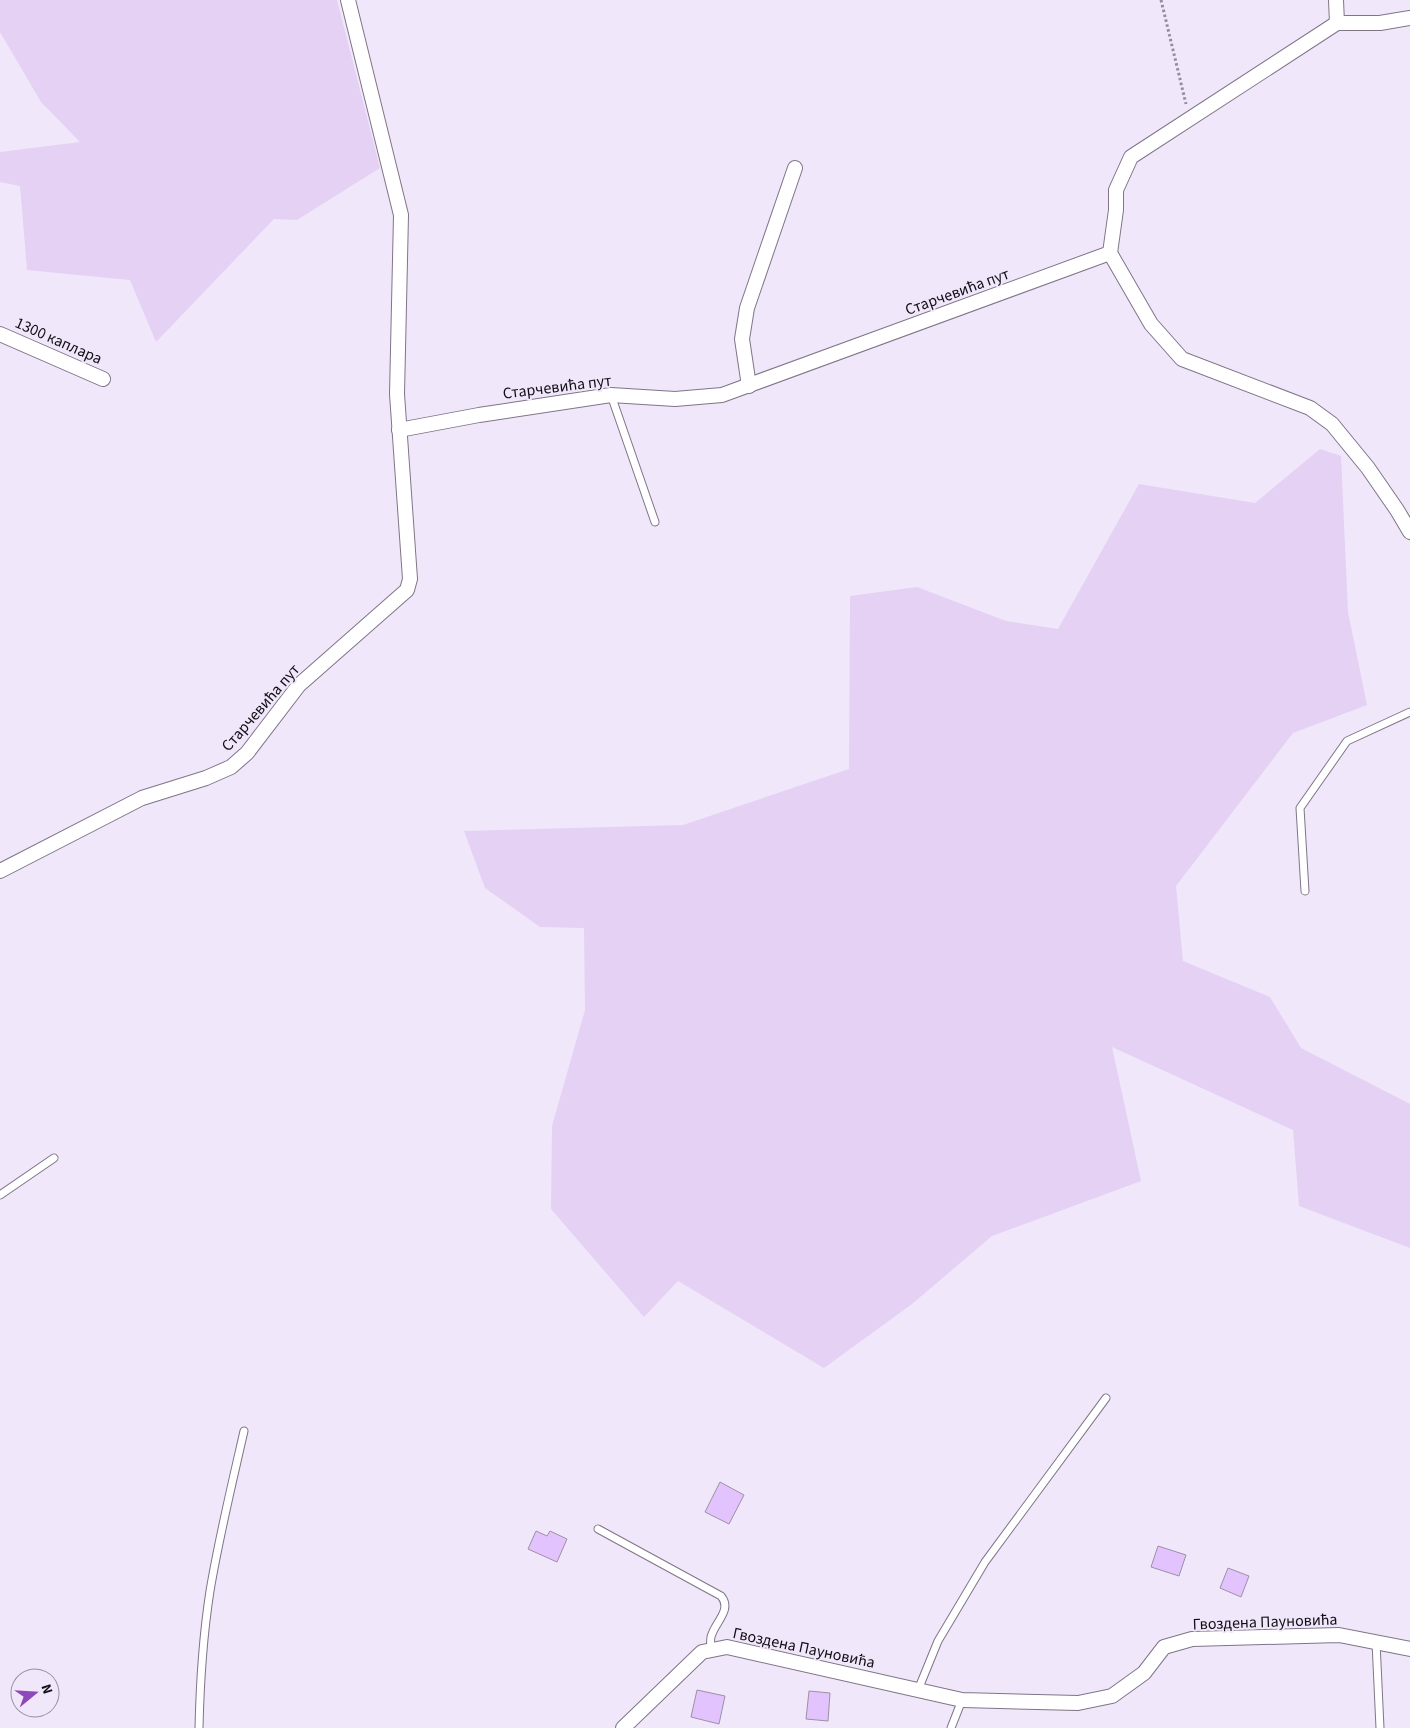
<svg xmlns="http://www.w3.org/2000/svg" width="1410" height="1728" viewBox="0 0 1410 1728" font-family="'Source Sans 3',sans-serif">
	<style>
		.green { fill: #e4d1f4 }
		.building { fill: #e3c3fd; stroke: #9b91a3 }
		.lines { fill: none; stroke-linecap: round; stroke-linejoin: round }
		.lane-casing { stroke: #7f7587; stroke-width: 9 }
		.street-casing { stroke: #7f7587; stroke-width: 16 }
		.path { stroke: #958d9c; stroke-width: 3; stroke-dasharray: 2.5 2.5; stroke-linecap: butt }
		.lane { stroke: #fff; stroke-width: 7 }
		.street { stroke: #fff; stroke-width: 14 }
		.labels { text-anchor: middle; stroke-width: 4; stroke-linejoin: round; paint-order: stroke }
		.street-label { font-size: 16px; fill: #120e15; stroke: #f1e7fb }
	</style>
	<rect width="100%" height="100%" fill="#f1e7fb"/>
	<g class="green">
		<path d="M0,0H337L380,168L297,220L274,219L156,342L130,280L27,270L20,186L0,182V152L80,142L41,102L0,32Z"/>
		<path d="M1320,449L1341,456L1348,612L1367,705L1293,733L1176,886L1183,961L1270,997L1301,1048L1410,1104V1248L1299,1206L1293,1130L1112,1047L1141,1181L992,1236L912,1304L824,1368L678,1281L644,1317L551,1209L552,1126L585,1010L584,928L540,927L485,888L464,831L683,825L849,769L850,596L917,587L1006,621L1058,629L1139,484L1255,503Z"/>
	</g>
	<g class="building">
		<path d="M720,1482L744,1495L729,1524L705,1512Z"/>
		<path d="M536,1531L547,1536L550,1531L567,1539L557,1562L528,1549Z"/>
		<path d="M1158,1546L1186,1555L1179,1576L1151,1567Z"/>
		<path d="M1228,1568L1249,1576L1241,1597L1220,1588Z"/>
		<path d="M697,1690L725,1696L719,1724L691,1717Z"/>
		<path d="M809,1691L830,1693L828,1721L806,1719Z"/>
	</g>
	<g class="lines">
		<defs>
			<g id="lane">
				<path d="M611,395L655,522"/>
				<path d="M1305,891L1300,808L1347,741L1410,712"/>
				<path d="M0,1195L54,1158"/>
				<path d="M598,1529L721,1596C733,1610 714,1623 711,1637C710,1641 711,1646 711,1650"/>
				<path d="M1376,1642L1380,1728"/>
				<path d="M918,1690L938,1641L985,1562L1106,1398"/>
				<path d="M199,1728C200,1682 203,1636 210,1591C219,1537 232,1484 244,1431"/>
				<path d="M951,1728L962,1700"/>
			</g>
			<g id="street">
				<path d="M1336,0L1337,23"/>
				<path d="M1337,23H1380L1410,18"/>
				<path d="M1110,253L1151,324L1182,359L1310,408L1332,424L1368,468L1397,510L1410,532"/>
				<path d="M1110,253L1116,210V190L1131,157L1337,23"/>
				<path d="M0,334L103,379"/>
				<path d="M749,386L742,339L747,308L795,168"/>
				<path d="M399,430L479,415L611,395L675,399L722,395L1110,253"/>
				<path d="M0,871L142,798L206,778L231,767L247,753L299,685L407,590L410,579L397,394L401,215L348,0"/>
				<path d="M623,1728L702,1652L727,1647L962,1700L1078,1703L1112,1696L1144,1673L1164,1647L1192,1639L1339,1635L1410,1649"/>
			</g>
		</defs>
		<use href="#lane" class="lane-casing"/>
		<use href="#street" class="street-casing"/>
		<path class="path" d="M1161,0L1186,104"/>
		<use href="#lane" class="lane"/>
		<use href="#street" class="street"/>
	</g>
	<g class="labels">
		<g class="street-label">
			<text transform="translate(957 291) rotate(-20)" y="6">Старчевића пут</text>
			<text transform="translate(59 340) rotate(24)" y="6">1300 каплара</text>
			<text transform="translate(557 386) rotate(-7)" y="6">Старчевића пут</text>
			<text transform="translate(260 707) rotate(-49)" y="6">Старчевића пут</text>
			<text transform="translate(1265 1621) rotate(-2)" y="6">Гвоздена Пауновића</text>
			<text transform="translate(804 1647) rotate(12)" y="6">Гвоздена Пауновића</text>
		</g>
	</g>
	<g transform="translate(35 1693) rotate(72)"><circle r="24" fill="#f1e7fb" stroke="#98909f"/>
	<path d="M0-4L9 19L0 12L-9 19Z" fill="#8d48bb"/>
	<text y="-8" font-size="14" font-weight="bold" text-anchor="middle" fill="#120e15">N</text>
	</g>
</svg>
